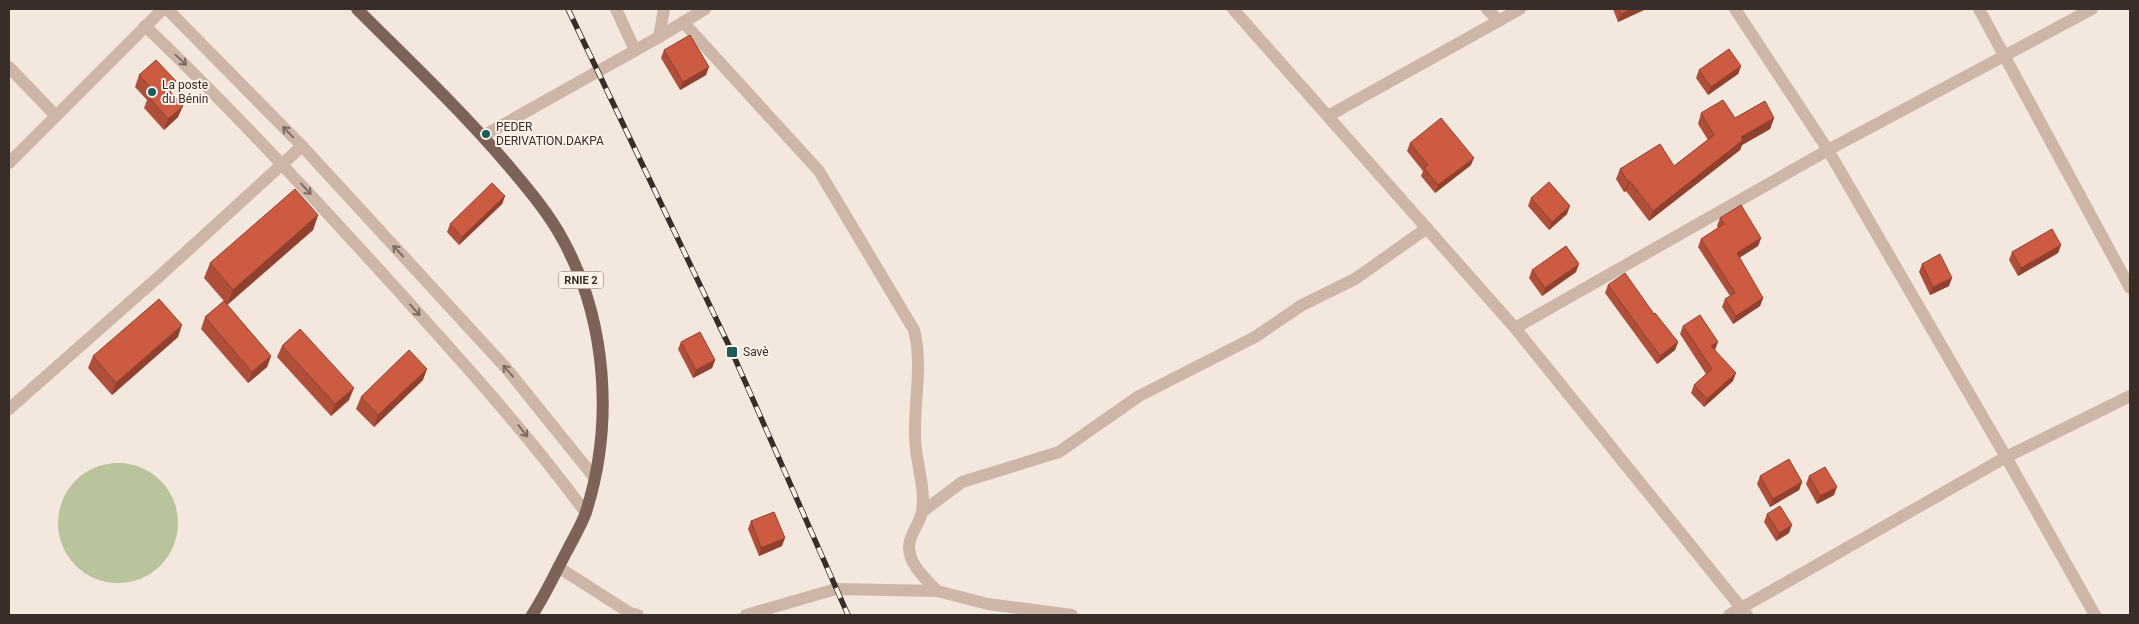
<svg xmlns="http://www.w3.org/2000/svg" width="2139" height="624" viewBox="0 0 2139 624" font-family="Roboto,sans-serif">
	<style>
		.green { fill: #b9c49c }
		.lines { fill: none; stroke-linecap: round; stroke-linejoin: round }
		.minor { stroke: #cdb6a8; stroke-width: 12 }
		.primary { stroke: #7c6259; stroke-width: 12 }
		.rail-casing { stroke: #392d28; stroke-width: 5.5 }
		.rail { stroke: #fbf2ea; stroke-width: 4; stroke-dasharray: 11; stroke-linecap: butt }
		.wall { fill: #af4e39 }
		.shaded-wall { fill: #8f402e }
		.building { fill: #cc5b42; stroke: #8f402e }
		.oneway { stroke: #7c6b62 }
		.poi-dot { fill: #1b5d5d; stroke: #fbf2ea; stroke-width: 2 }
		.labels { text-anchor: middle; stroke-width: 4; stroke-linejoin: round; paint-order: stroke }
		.shield { fill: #fbf2ea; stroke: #736862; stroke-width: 1 }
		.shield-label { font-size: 11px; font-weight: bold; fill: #392d28 }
		.poi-label { font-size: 12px; fill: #392d28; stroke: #fbf2ea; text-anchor: start }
	</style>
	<rect width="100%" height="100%" fill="#f4e7dd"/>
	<circle class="green" cx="118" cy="523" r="60"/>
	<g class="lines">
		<g class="minor">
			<path d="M167,9L302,146L506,368L594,477"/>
			<path d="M616,9L635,50"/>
			<path d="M1233,9L1515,328L1747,615"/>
			<path d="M1487,9L1499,21"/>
			<path d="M1735,9L1828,150L2006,457L2095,615"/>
			<path d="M1979,9L2130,288"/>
			<path d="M683,22L819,171L914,330C923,365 914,400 915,436C915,461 926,486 922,512C920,523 909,535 909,547C909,565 926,579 937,591"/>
			<path d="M145,26C232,109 313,197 393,285C460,359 527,433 586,513"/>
			<path d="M659,37L664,9"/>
			<path d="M9,67L56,116"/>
			<path d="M1328,116L1520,9"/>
			<path d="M483,136L659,37L705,9"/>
			<path d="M9,163L163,9"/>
			<path d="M1515,328L1828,150L2092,9"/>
			<path d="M9,409L163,273L302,146"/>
			<path d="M922,512L962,482L1059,452L1139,396L1255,337L1302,305L1355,279L1427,228"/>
			<path d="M558,567L630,613L638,615"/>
			<path d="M746,615L836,589L937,591L988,604L1072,615"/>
			<path d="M1729,615L2006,457L2130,396"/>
		</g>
		<path class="primary" d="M357,9C408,60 460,109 507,164C527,188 548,212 563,240C607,321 614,424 586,512C582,524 574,537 568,549C556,571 546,594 532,615"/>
		<defs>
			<path id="rail" d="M568,9L732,352L848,615"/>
		</defs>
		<use href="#rail" class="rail-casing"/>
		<use href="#rail" class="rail"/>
	</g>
	<g class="wall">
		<path d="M1613,9H1646L1618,22Z"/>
		<path d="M664,50L706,75L680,90L661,58Z"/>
		<path d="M1741,66L1738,74L1708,95L1696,78L1699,70Z"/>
		<path d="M139,75L171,92L178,117L164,130L144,108L147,100L135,87Z"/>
		<path d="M1701,113L1735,118H1774L1770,129L1742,145L1740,150L1649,221L1626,191L1624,192L1616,179L1620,169L1674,166L1708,140L1698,124Z"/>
		<path d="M1410,143L1471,165L1435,193L1421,176L1423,171L1407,151Z"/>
		<path d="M505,196L502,204L459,245L447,232L450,224Z"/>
		<path d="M1531,198L1567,214L1549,230L1528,206Z"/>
		<path d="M318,215L313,230L227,305L271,356L267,367L248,383L201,329L205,317L224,301L204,278L210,263Z"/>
		<path d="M1720,218L1761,238L1758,246L1739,258L1763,298L1760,306L1733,324L1722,307L1725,299L1730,296L1698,247L1701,239L1718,228L1717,226Z"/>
		<path d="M2061,245L2058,253L2018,276L2009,260L2012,252Z"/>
		<path d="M1922,264L1949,286L1930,295L1919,272Z"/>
		<path d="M1532,270L1576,272L1542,296L1529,278Z"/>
		<path d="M1608,285L1654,314L1678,342L1675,350L1657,364L1605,293Z"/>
		<path d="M1683,326L1715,350L1733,381L1704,407L1691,393L1694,385L1706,374L1680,334Z"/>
		<path d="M178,337L112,395L88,368L93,356Z"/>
		<path d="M681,342L715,360L712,368L693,378L678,349Z"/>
		<path d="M282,346L349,400L331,416L277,357Z"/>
		<path d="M423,380L374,427L356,409L361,397Z"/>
		<path d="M1760,476L1802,482L1799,490L1770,507L1757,484Z"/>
		<path d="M1809,476L1834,495L1817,504L1806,484Z"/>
		<path d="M1767,514L1789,533L1776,541L1764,522Z"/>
		<path d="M751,521L782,546L759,556L748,529Z"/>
	</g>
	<g class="shaded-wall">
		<path d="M1632,9H1646L1618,22L1621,14Z"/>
		<path d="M1741,66L1738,74L1708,95L1711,87Z"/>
		<path d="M709,67L706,75L680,90L683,82Z"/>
		<path d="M176,81L171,92L163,100L167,88Z"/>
		<path d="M183,106L178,117L164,130L168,119Z"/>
		<path d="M1774,118L1770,129L1742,145L1740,150L1649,221L1653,211L1741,137Z"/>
		<path d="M1474,158L1471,165L1435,193L1438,185Z"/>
		<path d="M1630,181L1626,191L1624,192L1628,182Z"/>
		<path d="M505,196L502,204L459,245L462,237Z"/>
		<path d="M1570,206L1567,214L1549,230L1552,222Z"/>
		<path d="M318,215L313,230L227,305L233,290Z"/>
		<path d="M1761,238L1758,246L1734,261L1737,253Z"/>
		<path d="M2061,245L2058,253L2018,276L2021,268Z"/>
		<path d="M1579,264L1576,272L1542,296L1545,288Z"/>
		<path d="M1952,278L1949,286L1930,295L1933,287Z"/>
		<path d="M1763,298L1760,306L1733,324L1736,316Z"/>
		<path d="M182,325L178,337L112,395L116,383Z"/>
		<path d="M1678,342L1675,350L1657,364L1660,356Z"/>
		<path d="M1718,342L1715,350L1711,346Z"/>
		<path d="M271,356L267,367L248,383L252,372Z"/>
		<path d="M715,360L712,368L693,378L696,370Z"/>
		<path d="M427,369L423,380L374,427L378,415Z"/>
		<path d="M1736,373L1733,381L1704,407L1707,399Z"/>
		<path d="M354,388L349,400L331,416L335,404Z"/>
		<path d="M1802,482L1799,490L1770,507L1773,499Z"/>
		<path d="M1837,487L1834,495L1817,504L1820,496Z"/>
		<path d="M1792,525L1789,533L1776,541L1779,533Z"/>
		<path d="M785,538L782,546L759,556L761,548Z"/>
	</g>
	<g class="building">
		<path d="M1619,9H1632L1621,14Z"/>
		<path d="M690,35L709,67L683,82L664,50Z"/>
		<path d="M1729,49L1741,66L1711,87L1699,70Z"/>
		<path d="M156,60L176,81L167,88L183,106L168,119L148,96L154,91L139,75Z"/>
		<path d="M1723,100L1735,118L1765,101L1774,118L1741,137L1743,140L1653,211L1630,181L1628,182L1620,169L1660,144L1674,166L1714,135L1701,113Z"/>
		<path d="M1441,118L1474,158L1438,185L1424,168L1428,165L1410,143Z"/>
		<path d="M1549,182L1570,206L1552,222L1531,198Z"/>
		<path d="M492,183L505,196L462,237L450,224Z"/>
		<path d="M295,189L318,215L233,290L210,263Z"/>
		<path d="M1741,205L1761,238L1737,253L1763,298L1736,316L1725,299L1735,293L1701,239L1724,224L1720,218Z"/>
		<path d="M2052,229L2061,245L2021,268L2012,252Z"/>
		<path d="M1566,246L1579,264L1545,288L1532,270Z"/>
		<path d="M1940,254L1952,278L1933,287L1922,264Z"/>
		<path d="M1625,273L1654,314L1655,313L1678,342L1660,356L1608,285Z"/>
		<path d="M159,299L182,325L116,383L93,356Z"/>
		<path d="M224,301L271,356L252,372L205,317Z"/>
		<path d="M1700,315L1718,342L1711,346L1736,373L1707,399L1694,385L1712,369L1683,326Z"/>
		<path d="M300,329L354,388L335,404L282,346Z"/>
		<path d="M700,332L715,360L696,370L681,342Z"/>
		<path d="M409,350L427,369L378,415L361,397Z"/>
		<path d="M1789,459L1802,482L1773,499L1760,476Z"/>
		<path d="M1825,467L1837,487L1820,496L1809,476Z"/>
		<path d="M1780,506L1792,525L1779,533L1767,514Z"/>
		<path d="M774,512L785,538L761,548L751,521Z"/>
	</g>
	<defs><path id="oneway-shaft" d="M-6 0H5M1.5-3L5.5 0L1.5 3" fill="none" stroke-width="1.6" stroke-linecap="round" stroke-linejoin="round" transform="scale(1.25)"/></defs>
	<g class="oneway">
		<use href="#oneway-shaft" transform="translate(181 60) rotate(43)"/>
		<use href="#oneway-shaft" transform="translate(288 132) rotate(-134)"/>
		<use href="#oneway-shaft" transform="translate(306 189) rotate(48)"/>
		<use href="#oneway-shaft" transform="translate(398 251) rotate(-133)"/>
		<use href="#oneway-shaft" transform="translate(415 310) rotate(48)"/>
		<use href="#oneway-shaft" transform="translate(508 371) rotate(-131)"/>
		<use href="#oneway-shaft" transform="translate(523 431) rotate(52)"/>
	</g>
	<g class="poi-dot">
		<circle cx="152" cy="92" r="5"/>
		<circle cx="486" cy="134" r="5"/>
		<rect x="726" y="346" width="12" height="12" rx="2.5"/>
	</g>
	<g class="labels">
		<rect class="shield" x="558.5" y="271.5" width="45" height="17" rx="4"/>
		<g class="shield-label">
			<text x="581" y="284">RNIE 2</text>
		</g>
		<g class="poi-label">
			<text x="162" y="89">La poste<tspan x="162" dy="14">du Bénin</tspan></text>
			<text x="496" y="131">PEDER<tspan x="496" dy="14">DERIVATION.DAKPA</tspan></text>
			<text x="743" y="356">Savè</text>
		</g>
	</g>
	<rect width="2139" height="624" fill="none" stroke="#392d28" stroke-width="20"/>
</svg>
